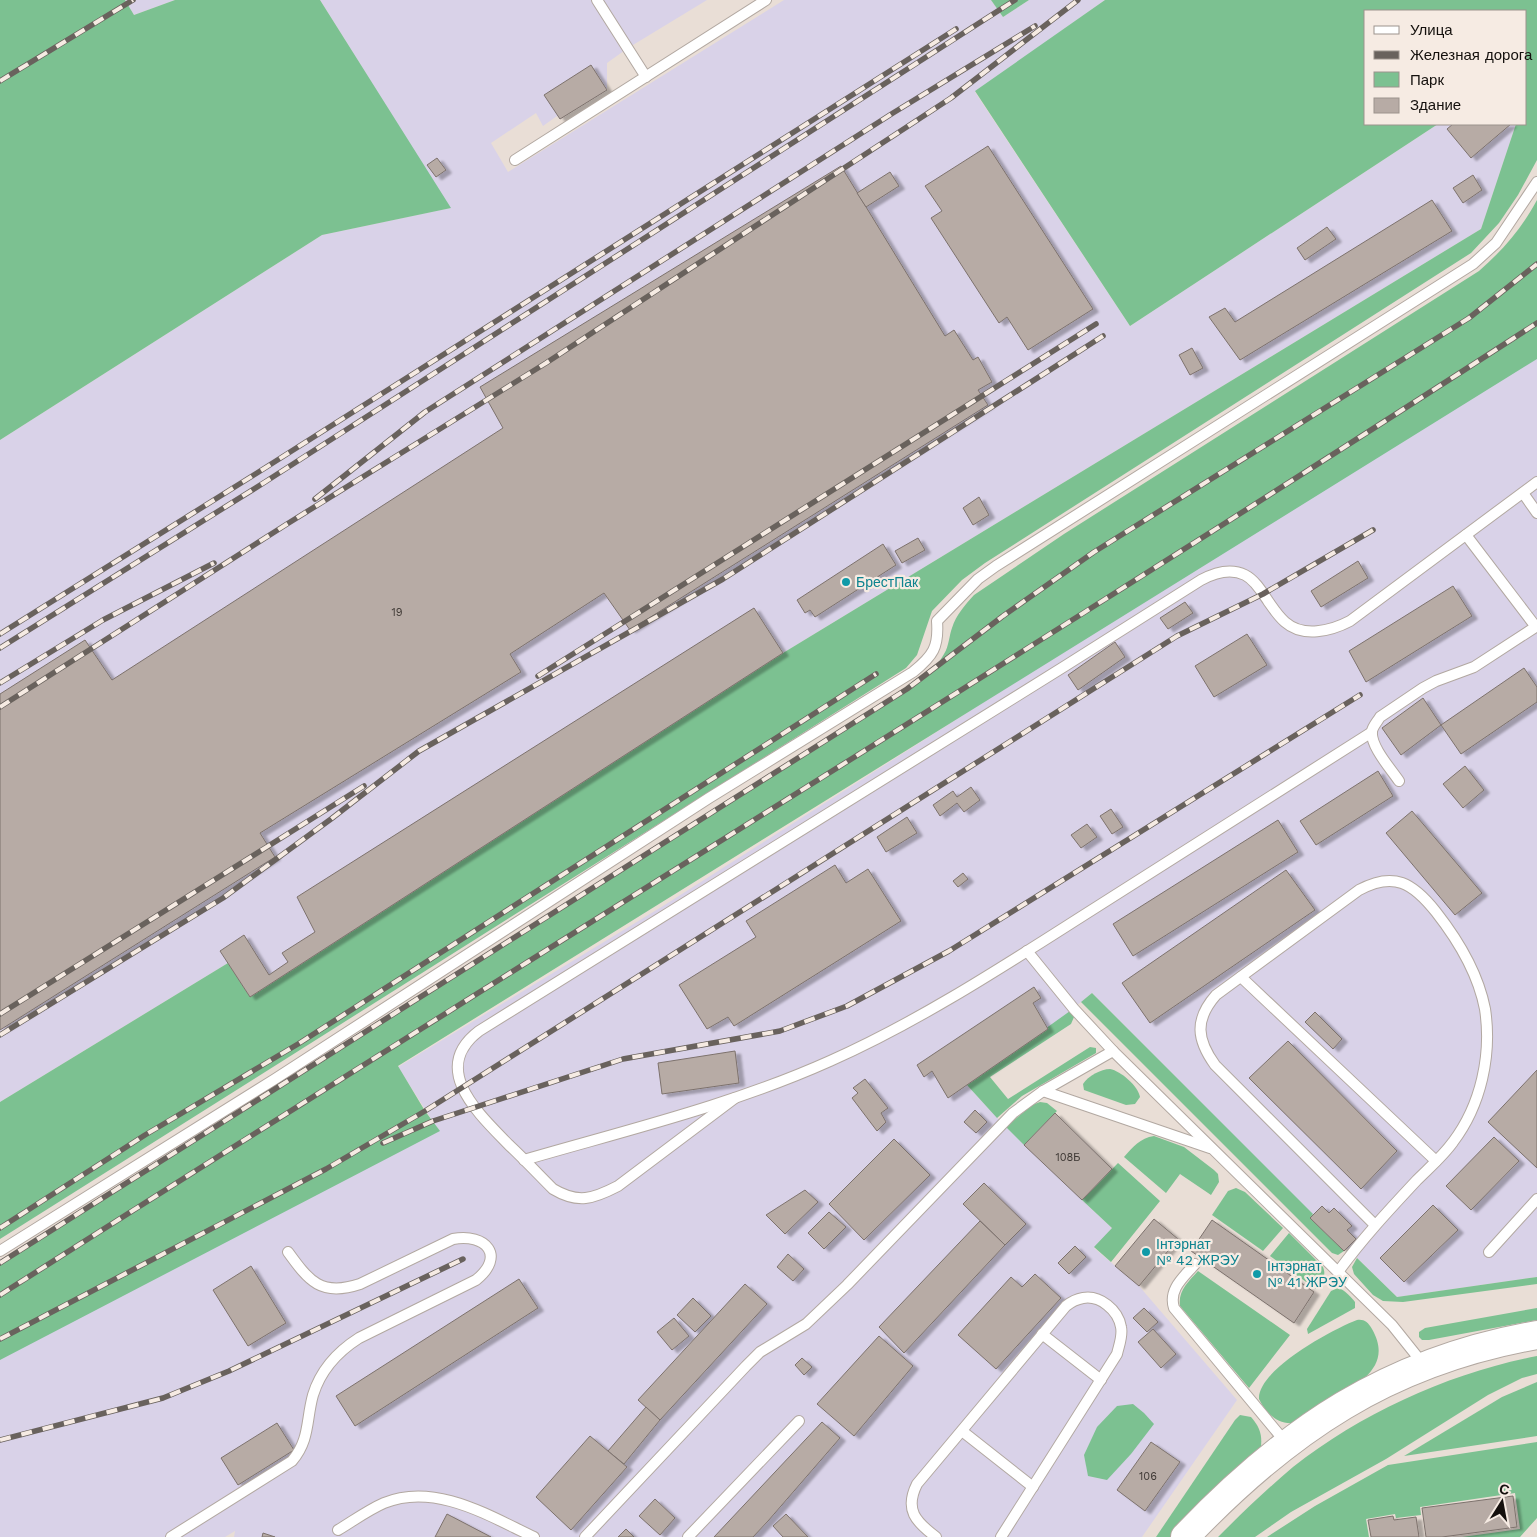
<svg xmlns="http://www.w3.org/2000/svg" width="1537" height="1537" viewBox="0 0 1537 1537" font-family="'Work Sans',sans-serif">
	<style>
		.industrial { fill: #d9d2e8 }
		.green { fill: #7cc191 }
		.building { fill: #b7aba5; stroke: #7d726d; filter: url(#shadow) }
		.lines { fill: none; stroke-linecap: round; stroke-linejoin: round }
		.lane-casing { stroke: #b2a8a1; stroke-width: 12 }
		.secondary-casing { stroke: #b2a8a1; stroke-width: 30 }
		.lane { stroke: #fff; stroke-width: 10 }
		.secondary { stroke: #fff; stroke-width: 28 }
		.rail-casing { stroke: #69625d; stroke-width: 5.5 }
		.rail { stroke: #f6ebe3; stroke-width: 4; stroke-dasharray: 11; stroke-linecap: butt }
		.culture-dot { fill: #0f9aa8; stroke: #f6ebe3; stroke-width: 2 }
		.labels { text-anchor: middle; stroke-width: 4.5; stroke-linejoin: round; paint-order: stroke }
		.number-label { font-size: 11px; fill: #3d3733 }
		.culture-label { font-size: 14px; fill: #0d838f; stroke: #f6ebe3; text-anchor: start }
	</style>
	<defs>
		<filter id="shadow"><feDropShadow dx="5.5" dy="3" stdDeviation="1" flood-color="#0004"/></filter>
	</defs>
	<rect width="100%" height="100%" fill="#e9ded6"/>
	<g class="industrial">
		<path d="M125,0H175L134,15Z"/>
		<path d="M320,0H707L628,48L607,63V90L560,119L557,116L543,126L536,113L491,143L508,172L784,0H991L1003,17L1029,0H1105L975,92L1130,326L1438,124H1516L1481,229L783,653L250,997L228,963L0,1102V440L322,235L450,208Z"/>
		<path d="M1537,358V1277L1397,1297L1347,1248L1344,1251L1310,1218L1313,1215L1092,993L1048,1029L967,1085L1002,1123L1024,1144L1055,1113L1112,1169L1082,1200L1112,1228L1094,1248L1139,1286L1237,1400L1142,1537H234L235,1531L225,1537H0V1353L439,1131L398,1067L663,906L1127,611Z"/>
	</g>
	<g class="green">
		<path d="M0,0H125L134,15L175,0H320L451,208L322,235L0,440Z"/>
		<path d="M991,0H1029L1003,17Z"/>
		<path d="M1105,0H1537V160L1518,195L1499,223L1471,253L985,563L962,580L932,611L917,655L906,668L0,1239V1102L228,963L250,997L783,653L1481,229L1516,124H1526V11H1366V124H1438L1130,326L975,91Z"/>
		<path d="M1537,200V359L398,1066L425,1111L440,1131L0,1360V1263L907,689C920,679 936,669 944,654C949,646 949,636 952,628C956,615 965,605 974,595L1064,534L1479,271C1503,250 1522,228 1537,200Z"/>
		<path d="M1092,993L1313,1214L1310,1218L1344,1251L1338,1255L1332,1253L1081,1002Z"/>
		<path d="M1070,1011L1074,1017L1071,1024L990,1077L1008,1099L1090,1047L1096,1048V1053L1022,1096L997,1118L967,1085Z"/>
		<path d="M1110,1069C1121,1071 1138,1086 1140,1097L1135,1104L1126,1105L1084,1090L1083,1084C1088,1076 1101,1069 1110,1069Z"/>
		<path d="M1040,1102L1047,1103L1057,1111L1024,1145L1006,1127L1032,1105Z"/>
		<path d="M1154,1136L1184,1147L1214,1170L1218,1174L1219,1182L1211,1195L1180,1174L1166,1193L1124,1157C1133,1147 1140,1138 1154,1136Z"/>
		<path d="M1118,1163L1160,1201L1111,1262L1094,1247L1112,1228L1082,1200Z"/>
		<path d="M1236,1188L1245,1192L1283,1228L1263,1251L1212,1215L1228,1191Z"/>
		<path d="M1289,1233L1323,1267C1327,1277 1321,1282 1316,1289L1270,1256Z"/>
		<path d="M1357,1258L1397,1297L1537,1277V1284L1403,1302L1383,1301L1373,1295L1354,1274L1352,1267Z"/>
		<path d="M1198,1271L1290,1335L1249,1388L1180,1306C1178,1291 1188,1282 1198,1271Z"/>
		<path d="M1338,1288C1345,1290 1351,1297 1355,1302V1308L1308,1334L1307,1329L1331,1291Z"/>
		<path d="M1537,1308V1320L1429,1340H1422L1419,1337V1332L1425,1328Z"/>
		<path d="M1357,1320C1364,1319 1368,1322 1372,1329C1392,1364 1363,1381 1337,1397C1322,1406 1308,1414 1294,1423C1277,1425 1266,1413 1259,1399C1257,1370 1333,1329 1357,1320Z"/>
		<path d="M1537,1356V1374L1522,1378L1488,1395L1386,1459L1291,1512L1255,1537H1218C1242,1513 1267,1489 1293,1467C1363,1412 1450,1373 1537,1356Z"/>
		<path d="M1537,1382V1436L1404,1456L1502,1397Z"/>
		<path d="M1133,1404L1144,1413L1154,1424L1131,1454L1107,1480L1088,1476L1084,1455L1097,1427L1117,1406Z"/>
		<path d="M1240,1415L1251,1417C1261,1428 1263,1438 1260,1452L1176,1537H1156L1235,1420Z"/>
		<path d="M1537,1442V1518L1520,1537H1462L1520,1529L1515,1493L1420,1507L1421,1515L1396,1518L1395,1514L1366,1519L1369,1537H1267L1315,1506L1388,1465Z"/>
	</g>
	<g class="building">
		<path d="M591,65L607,90L560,119L544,95Z"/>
		<path d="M1453,124H1511L1471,158L1447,129Z"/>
		<path d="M988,146L1093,309L1028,350L1007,317L999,323L931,218L942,211L925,186Z"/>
		<path d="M437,158L446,170L436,177L427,165Z"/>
		<path d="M841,166L945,336L954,330L973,360L978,357L992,382L978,390L988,405L630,630L604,593L510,654L521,672L260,833L275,857L0,1030V694L85,640L112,680L503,428L480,387Z"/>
		<path d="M890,172L899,186L866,207L857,193Z"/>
		<path d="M1473,175L1482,190L1463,203L1453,188Z"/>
		<path d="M1432,200L1452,231L1240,360L1209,317L1225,308L1235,322Z"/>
		<path d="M1327,227L1336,239L1305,260L1297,248Z"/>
		<path d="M1192,348L1203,368L1190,375L1179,355Z"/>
		<path d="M979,497L989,515L973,525L963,508Z"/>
		<path d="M918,538L925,550L902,563L895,551Z"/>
		<path d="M883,544L896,565L815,617L810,610L805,613L797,600Z"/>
		<path d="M1358,561L1368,578L1321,607L1311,591Z"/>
		<path d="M1453,586L1472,616L1366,682L1349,651Z"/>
		<path d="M1185,602L1193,613L1168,629L1160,618Z"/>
		<path d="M754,608L783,653L250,997L220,951L244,935L269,975L288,962L282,953L315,932L297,897Z"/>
		<path d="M1247,634L1267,665L1214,697L1195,666Z"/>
		<path d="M1115,642L1125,657L1078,690L1068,675Z"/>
		<path d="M1524,668L1537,687V702L1461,754L1441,725Z"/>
		<path d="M1423,698L1441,725L1401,755L1382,728Z"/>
		<path d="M1465,766L1484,790L1463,808L1443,784Z"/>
		<path d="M1378,771L1393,796L1316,845L1300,821Z"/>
		<path d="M971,787L980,800L964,812L957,803L940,816L933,805L953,791L957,797Z"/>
		<path d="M1111,809L1123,827L1112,834L1100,816Z"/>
		<path d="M1412,811L1482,893L1455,915L1386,833Z"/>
		<path d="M907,817L917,833L886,852L877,837Z"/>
		<path d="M1278,820L1298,852L1133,956L1113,924Z"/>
		<path d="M1087,824L1097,837L1081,848L1071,835Z"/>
		<path d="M835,865L846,883L868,869L901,921L734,1026L728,1017L707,1029L679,985L756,937L746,921Z"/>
		<path d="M1286,870L1315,910L1150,1023L1122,983Z"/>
		<path d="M963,873L968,879L958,887L953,881Z"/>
		<path d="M1034,987L1041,998L1033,1003L1048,1029L948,1098L932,1071L924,1077L917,1065Z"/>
		<path d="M1315,1012L1342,1039L1333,1049L1305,1022Z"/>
		<path d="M1288,1041L1397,1151L1361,1189L1249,1078Z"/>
		<path d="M735,1051L739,1083L662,1094L658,1063Z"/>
		<path d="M1537,1070V1168L1488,1122Z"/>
		<path d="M865,1079L888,1108L881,1113L886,1122L877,1131L852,1098L858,1093L853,1088Z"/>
		<path d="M975,1110L987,1122L976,1133L964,1122Z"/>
		<path d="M1055,1113L1112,1169L1082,1200L1024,1145Z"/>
		<path d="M1494,1137L1519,1161L1471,1210L1446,1186Z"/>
		<path d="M894,1139L930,1175L864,1240L829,1204Z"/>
		<path d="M984,1183L1026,1224L1005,1245L963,1204Z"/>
		<path d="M805,1190L818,1202L785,1234L766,1215Z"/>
		<path d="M1433,1205L1458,1230L1404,1282L1380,1258Z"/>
		<path d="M1322,1206L1329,1213L1334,1208L1352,1226L1347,1230L1356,1239L1344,1251L1310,1218Z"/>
		<path d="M829,1212L846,1227L824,1249L808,1233Z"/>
		<path d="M1154,1219L1178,1239L1139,1286L1115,1266Z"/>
		<path d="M1212,1220L1314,1292L1294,1323L1191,1251Z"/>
		<path d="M980,1221L1005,1245L904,1353L879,1327Z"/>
		<path d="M1075,1246L1086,1257L1069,1274L1058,1263Z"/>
		<path d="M788,1254L804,1269L793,1281L777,1267Z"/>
		<path d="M251,1266L286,1323L248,1346L213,1290Z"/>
		<path d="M1035,1274L1061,1298L996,1369L958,1335L1011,1277L1022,1287Z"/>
		<path d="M519,1279L538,1308L355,1426L336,1396Z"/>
		<path d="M745,1284L767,1304L660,1420L638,1400Z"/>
		<path d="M693,1298L711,1316L695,1332L677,1315Z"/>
		<path d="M1144,1308L1158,1322L1147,1332L1133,1318Z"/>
		<path d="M674,1318L689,1336L672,1350L657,1332Z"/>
		<path d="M1153,1329L1176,1354L1161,1368L1138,1342Z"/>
		<path d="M879,1336L913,1366L854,1436L817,1404Z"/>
		<path d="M802,1358L812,1367L804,1375L795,1365Z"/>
		<path d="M646,1407L660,1420L624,1464L608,1451Z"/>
		<path d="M822,1422L840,1438L768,1521L753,1537H714Z"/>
		<path d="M277,1423L294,1450L238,1485L221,1458Z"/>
		<path d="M590,1436L627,1467L571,1530L536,1497Z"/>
		<path d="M1151,1442L1180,1462L1145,1511L1117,1490Z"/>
		<path d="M1513,1496L1517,1527L1442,1537H1426L1422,1508Z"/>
		<path d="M655,1499L675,1518L660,1535L639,1516Z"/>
		<path d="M447,1514L491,1537H435Z"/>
		<path d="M786,1514L808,1537H783L773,1526Z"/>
		<path d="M1393,1516L1394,1520L1416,1517L1419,1537H1371L1368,1520Z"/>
		<path d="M626,1529L634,1537H618Z"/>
		<path d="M263,1533L275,1537H262Z"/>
	</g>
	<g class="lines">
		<defs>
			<g id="lane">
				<path d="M597,0L646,77"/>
				<path d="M515,160L766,0"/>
				<path d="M1523,493L1537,513"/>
				<path d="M1466,535L1536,627"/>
				<path d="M1399,781C1391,769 1370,746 1372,731C1373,726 1377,722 1380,717L1423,688L1436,681L1474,667L1537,626"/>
				<path d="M1027,951L1074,1009L1113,1051L1392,1325L1424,1365"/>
				<path d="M1241,977L1436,1161"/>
				<path d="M1043,1091L1210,1148"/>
				<path d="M735,1098L618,1186C593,1199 578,1204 553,1189C538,1174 524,1159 509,1145C479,1114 429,1069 479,1031L1065,666L1201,580C1214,573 1231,568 1245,575C1255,580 1262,592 1268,601C1273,608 1278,616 1285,622C1303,638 1331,631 1350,621L1537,482"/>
				<path d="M524,1160C627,1130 732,1105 830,1061C918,1022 1004,966 1084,915C1180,854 1276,793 1372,732"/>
				<path d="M0,1251L275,1079L709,798L913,672C933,656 939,647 937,621L978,579L996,566L1473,264L1496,243L1537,182"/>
				<path d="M1489,1252L1537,1199"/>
				<path d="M1195,1264C1184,1277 1168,1289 1174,1308L1287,1444"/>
				<path d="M1338,1272C1362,1239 1389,1210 1417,1180C1429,1168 1443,1156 1453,1142C1481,1105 1492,1055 1485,1009C1478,973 1458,940 1436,912C1413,883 1394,871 1359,890L1216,995C1194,1020 1197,1040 1215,1065L1375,1225"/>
				<path d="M1042,1334L1101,1380"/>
				<path d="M962,1431L1033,1487"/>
				<path d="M338,1530C353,1521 368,1510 384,1503C435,1482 489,1516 534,1537"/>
				<path d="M171,1537L292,1461C310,1440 306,1420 313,1395C321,1369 337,1352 359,1338L476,1280C506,1256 486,1233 453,1239L360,1284C321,1297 309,1281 288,1252"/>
				<path d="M585,1537L746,1366L760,1352L806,1324L847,1285L1013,1113L1043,1091L1113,1051"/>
				<path d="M688,1537L799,1421"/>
				<path d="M936,1537C916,1522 904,1510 917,1484L1066,1306C1071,1302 1077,1299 1083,1298C1100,1295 1118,1310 1121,1327C1123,1336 1119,1345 1117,1354L1001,1537"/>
			</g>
			<path id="secondary" d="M1185,1537C1287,1430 1388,1361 1537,1335"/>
		</defs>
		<use href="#lane" class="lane-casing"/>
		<use href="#secondary" class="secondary-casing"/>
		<use href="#lane" class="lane"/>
		<use href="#secondary" class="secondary"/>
		<defs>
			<g id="rail">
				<path d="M0,81L133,0"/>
				<path d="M315,499L425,412L893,113L1035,26"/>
				<path d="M0,634L257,473L956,29"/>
				<path d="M0,648L265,482L1015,0"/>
				<path d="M538,676L1096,324"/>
				<path d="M0,683L103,620L214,563"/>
				<path d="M0,707L287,524L546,363L951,98L1078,0"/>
				<path d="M0,1014L364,786"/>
				<path d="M0,1035L223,898L331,819L419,751L723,579L1103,336"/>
				<path d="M383,1143L433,1121L623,1059L780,1031L847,1006L949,951L1360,695"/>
				<path d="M0,1228L145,1135L298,1044L876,674"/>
				<path d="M0,1263L907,689L1003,616L1094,552L1469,318L1537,264"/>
				<path d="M0,1295C511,969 1028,653 1537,323"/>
				<path d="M0,1339L326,1169L425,1111L1177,636L1263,594L1373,530"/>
				<path d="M0,1440L163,1398L229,1371L463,1259"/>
			</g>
		</defs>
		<use href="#rail" class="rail-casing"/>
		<use href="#rail" class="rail"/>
	</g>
	<g class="culture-dot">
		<circle cx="846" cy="582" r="5"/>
		<circle cx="1146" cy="1252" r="5"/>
		<circle cx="1257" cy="1274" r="5"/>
	</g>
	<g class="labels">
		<g class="number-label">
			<text x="397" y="616">19</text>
			<text x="1068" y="1161">108Б</text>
			<text x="1148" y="1480">106</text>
		</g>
		<g class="culture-label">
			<text x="856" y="587">БрестПак</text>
			<text x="1156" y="1249">Інтэрнат<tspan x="1156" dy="16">№ 42 ЖРЭУ</tspan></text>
			<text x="1267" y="1271">Інтэрнат<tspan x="1267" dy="16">№ 41 ЖРЭУ</tspan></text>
		</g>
	</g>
	<rect x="1364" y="10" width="162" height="115" fill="#f6ebe3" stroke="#9c938d"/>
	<rect x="1374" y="26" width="25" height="8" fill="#ffffff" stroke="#9c938d"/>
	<text x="1410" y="35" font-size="15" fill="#14100d">Улица</text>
	<rect x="1374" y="51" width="25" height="8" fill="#69625d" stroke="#9c938d"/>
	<text x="1410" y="60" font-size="15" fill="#14100d">Железная дорога</text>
	<rect x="1374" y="72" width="25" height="15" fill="#7cc191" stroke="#9c938d"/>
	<text x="1410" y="85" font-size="15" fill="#14100d">Парк</text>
	<rect x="1374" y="98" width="25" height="15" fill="#b7aba5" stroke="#9c938d"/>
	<text x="1410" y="110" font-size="15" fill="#14100d">Здание</text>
	<g transform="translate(1502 1502) rotate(11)" stroke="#f6ebe3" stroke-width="4" paint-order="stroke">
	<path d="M0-4L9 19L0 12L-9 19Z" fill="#14100d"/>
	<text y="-8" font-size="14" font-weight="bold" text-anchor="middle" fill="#14100d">С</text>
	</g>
</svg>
